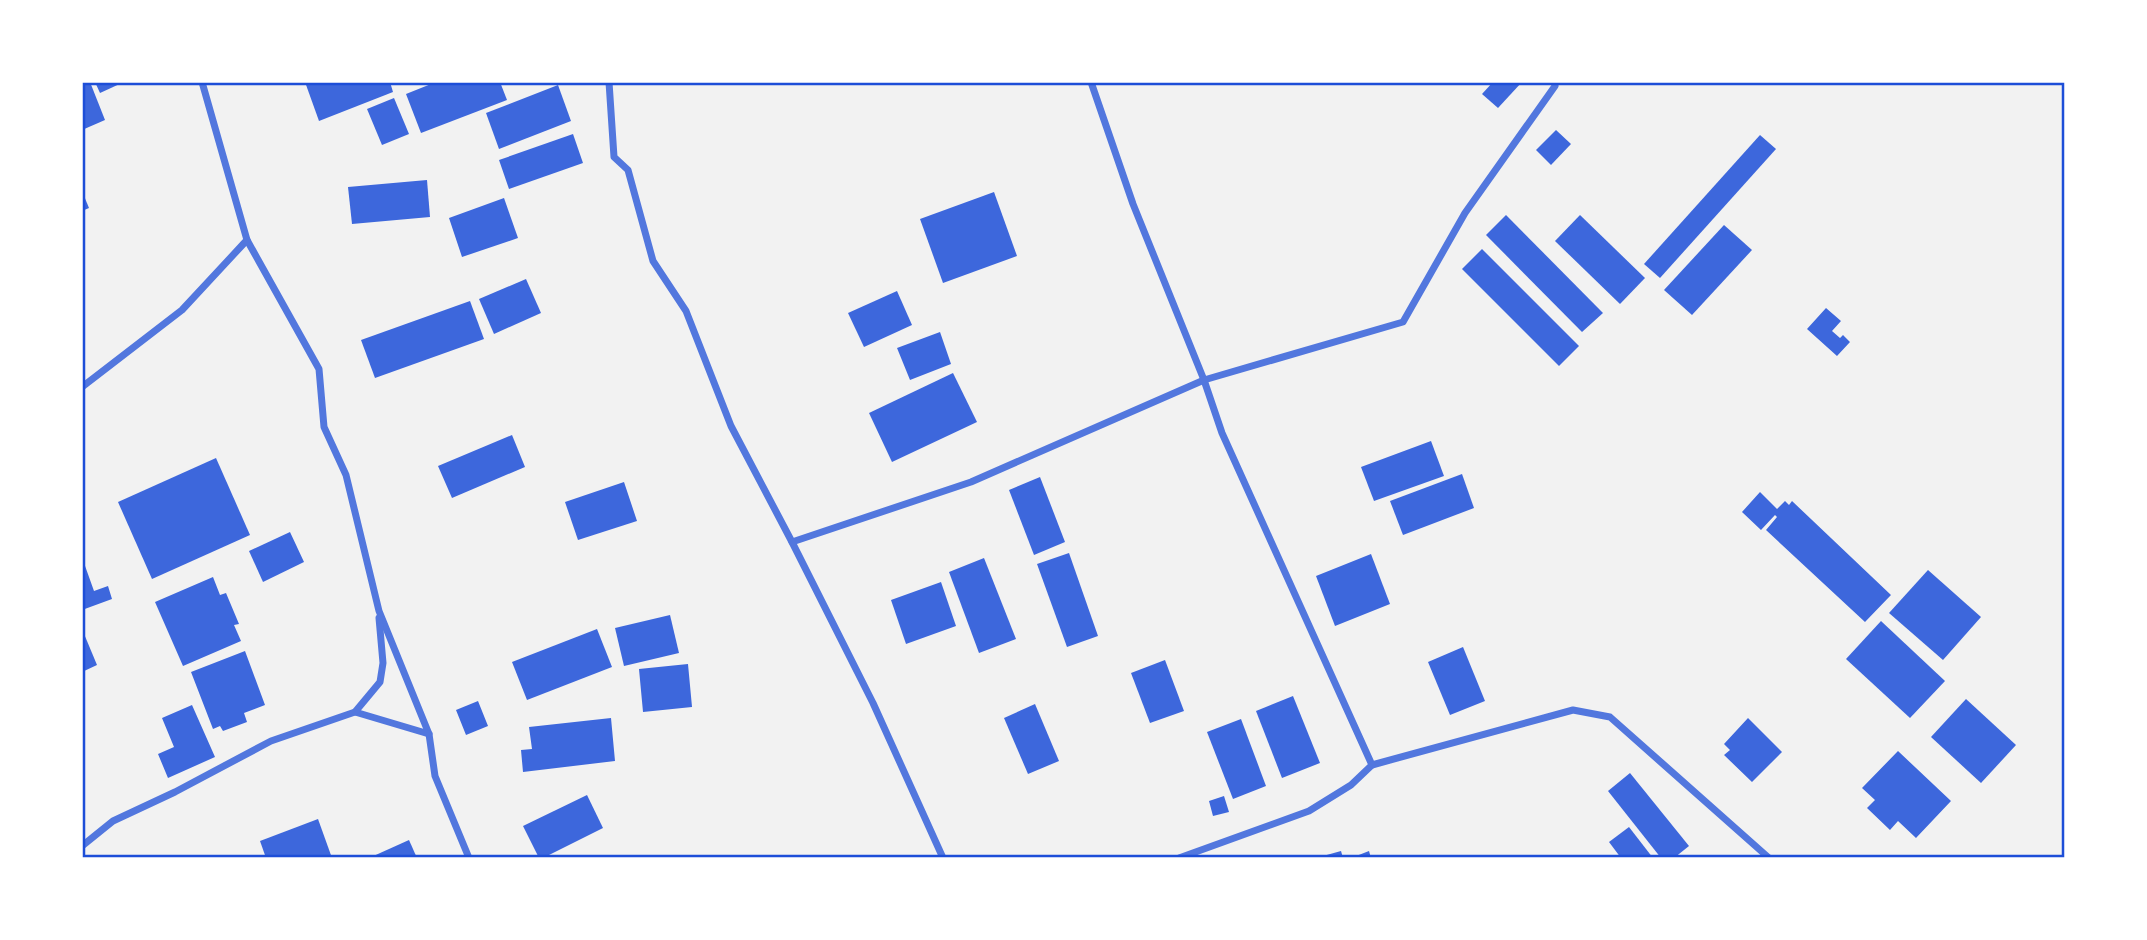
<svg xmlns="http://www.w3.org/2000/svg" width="2147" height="940" viewBox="0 0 2147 940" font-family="Figtree,sans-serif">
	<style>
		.building { fill: #3d67dc }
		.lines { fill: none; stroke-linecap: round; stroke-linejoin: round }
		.minor { stroke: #5277de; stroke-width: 7 }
		.neatline { fill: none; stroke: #1d4ed8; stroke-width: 2.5 }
	</style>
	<rect width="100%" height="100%" fill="#f2f2f2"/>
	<g class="building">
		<path d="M90,82L105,120L82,130V85Z"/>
		<path d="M95,82H124L100,93Z"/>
		<path d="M305,82H390L393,92L319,121Z"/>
		<path d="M436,82H500L507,100L421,133L406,94Z"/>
		<path d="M1493,82H1522L1498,108L1482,94Z"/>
		<path d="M558,85L571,121L499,149L486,113Z"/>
		<path d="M394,98L409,134L382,145L367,109Z"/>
		<path d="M1556,130L1571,144L1551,165L1536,150Z"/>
		<path d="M573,134L583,163L509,189L499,160Z"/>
		<path d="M1760,135L1776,149L1660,278L1644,264Z"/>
		<path d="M427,180L430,217L352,224L348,187Z"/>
		<path d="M82,191L89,208L82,211Z"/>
		<path d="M994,192L1017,256L943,283L920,219Z"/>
		<path d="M504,198L518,238L462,257L449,218Z"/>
		<path d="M1506,215L1603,313L1582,332L1486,235Z"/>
		<path d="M1580,215L1645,278L1620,304L1555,241Z"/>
		<path d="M1724,225L1752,250L1692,315L1664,290Z"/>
		<path d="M1482,249L1579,346L1559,366L1462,269Z"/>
		<path d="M526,279L541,313L494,334L479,299Z"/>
		<path d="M897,291L912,325L864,347L848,313Z"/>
		<path d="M470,301L484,339L375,378L361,340Z"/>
		<path d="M1826,308L1841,321L1832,331L1840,338L1843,335L1850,342L1837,356L1807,329Z"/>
		<path d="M940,332L951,364L910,380L897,348Z"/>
		<path d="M953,373L977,422L892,462L869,413Z"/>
		<path d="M512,435L525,467L452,498L438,466Z"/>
		<path d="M1431,441L1444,476L1374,501L1361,467Z"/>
		<path d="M216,458L250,535L152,579L118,502Z"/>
		<path d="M1462,474L1474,508L1403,535L1390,501Z"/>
		<path d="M1040,477L1065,542L1034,555L1009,490Z"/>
		<path d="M624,482L637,521L578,540L565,502Z"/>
		<path d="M1760,492L1777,509L1785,501L1789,505L1792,501L1891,595L1865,622L1766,530L1777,517L1775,515L1761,530L1742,512Z"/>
		<path d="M290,532L304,562L263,582L249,551Z"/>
		<path d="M1069,553L1098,636L1067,647L1037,564Z"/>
		<path d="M1371,554L1390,604L1335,626L1316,576Z"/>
		<path d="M984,558L1016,639L979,653L949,572Z"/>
		<path d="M84,563L94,591L108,586L112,599L82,610V564Z"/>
		<path d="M1928,570L1981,617L1943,660L1889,613Z"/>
		<path d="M213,577L220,595L226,593L239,624L234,625L241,641L183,666L155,602Z"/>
		<path d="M941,582L956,626L906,644L891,600Z"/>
		<path d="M670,615L679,653L624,666L615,628Z"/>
		<path d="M1881,621L1945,681L1910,718L1846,659Z"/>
		<path d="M82,629L97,665L82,672Z"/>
		<path d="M597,629L612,667L527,700L512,662Z"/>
		<path d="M1463,647L1485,701L1450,715L1428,662Z"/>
		<path d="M245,651L265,705L244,713L247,722L223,731L220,726L213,729L191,672Z"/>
		<path d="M1165,660L1184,711L1150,723L1131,673Z"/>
		<path d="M688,664L692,707L643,712L639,669Z"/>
		<path d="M1293,696L1320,763L1282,778L1256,711Z"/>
		<path d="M1966,699L2016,745L1981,783L1931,737Z"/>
		<path d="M478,701L488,726L466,735L456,710Z"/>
		<path d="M1035,704L1059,761L1028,774L1004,718Z"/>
		<path d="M192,705L215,757L168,778L158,754L174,747L162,718Z"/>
		<path d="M611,718L615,761L523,772L521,750L532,749L529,727Z"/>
		<path d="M1748,718L1782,752L1752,782L1724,755L1730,750L1724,744Z"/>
		<path d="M1241,719L1266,786L1233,799L1207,732Z"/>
		<path d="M1898,751L1951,801L1916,838L1898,821L1890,830L1867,808L1875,800L1862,788Z"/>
		<path d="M1630,773L1689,846L1674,858H1661L1608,791Z"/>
		<path d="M587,795L603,828L543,858H539L523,826Z"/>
		<path d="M1224,796L1229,812L1213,816L1209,801Z"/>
		<path d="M318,819L332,858H266L260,841Z"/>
		<path d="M1629,827L1653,858H1621L1609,842Z"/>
		<path d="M409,840L417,858H369Z"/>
		<path d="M1341,851L1343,858H1324L1323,856Z"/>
		<path d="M1369,851L1371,858H1351Z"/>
	</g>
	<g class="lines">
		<g class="minor">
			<path d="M202,82L247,240L319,369L324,427L346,475L379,611L429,734L435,776L469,858"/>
			<path d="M609,82L614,157L628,170L653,261L686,311L731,426L792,542L873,703L943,858"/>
			<path d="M1091,82L1133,204L1204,380L1222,433L1372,765L1573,710L1610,717L1769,858"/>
			<path d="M82,387L182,310L247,240"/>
			<path d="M792,542L971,482L1204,380L1403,322L1465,213L1555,86"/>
			<path d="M355,712L429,734"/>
			<path d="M82,846L113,821L175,792L271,741L355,712L380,682L383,663L379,618"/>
			<path d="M1179,858L1309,811L1351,785L1372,765"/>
		</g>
	</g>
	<rect width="2147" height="940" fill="none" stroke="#ffffff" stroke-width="168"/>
	<rect x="84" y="84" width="1979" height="772" class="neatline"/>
</svg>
